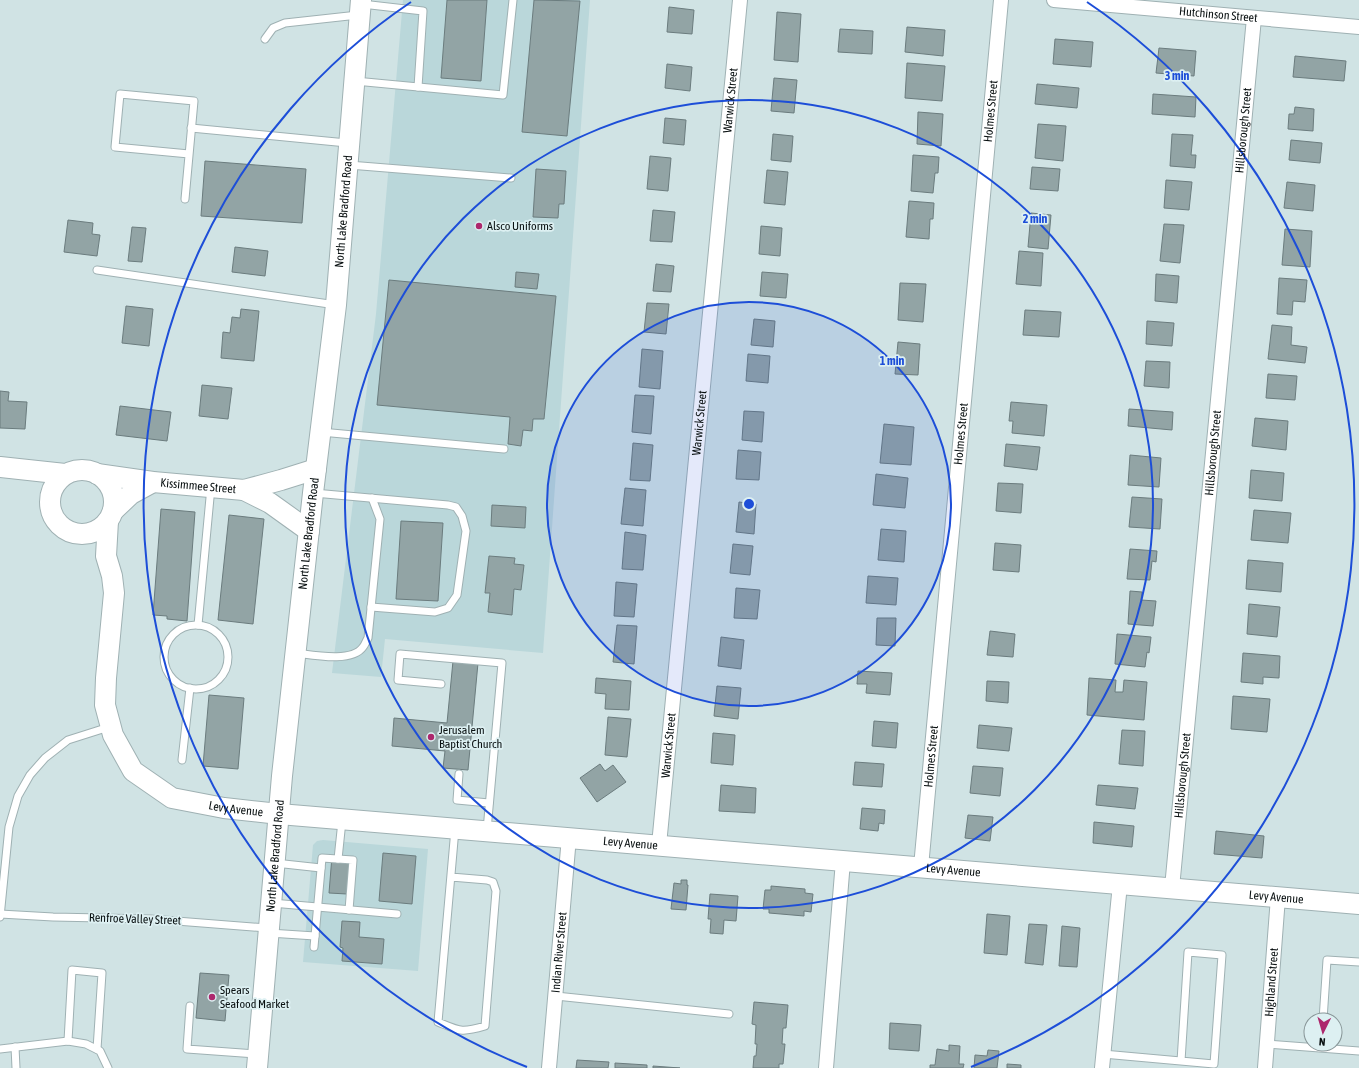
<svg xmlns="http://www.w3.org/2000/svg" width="1359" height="1068" viewBox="0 0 1359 1068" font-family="'Asap Condensed',sans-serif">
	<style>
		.built { fill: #bad7da }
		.building { fill: #92a4a5; stroke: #6b7c7e }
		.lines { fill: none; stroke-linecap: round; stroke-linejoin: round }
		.lane-casing { stroke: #9fb1b3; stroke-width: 9 }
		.street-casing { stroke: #9fb1b3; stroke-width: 16 }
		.secondary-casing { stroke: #9fb1b3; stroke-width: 22 }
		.lane { stroke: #fff; stroke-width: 7 }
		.street { stroke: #fff; stroke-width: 14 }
		.secondary { stroke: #fff; stroke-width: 20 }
		.ring { fill: none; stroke: #1d4ed8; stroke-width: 2 }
		.poi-dot { fill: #ad276d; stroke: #ddf0f2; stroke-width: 1.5 }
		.labels { text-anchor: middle; stroke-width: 3.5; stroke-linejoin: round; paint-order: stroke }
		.street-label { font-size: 12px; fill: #091011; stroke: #ddf0f2 }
		.poi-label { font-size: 12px; fill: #091011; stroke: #ddf0f2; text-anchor: start }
		.centre { fill: #1d4ed8; stroke: #ddf0f2; stroke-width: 2 }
		.ring-label { font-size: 12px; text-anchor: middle; font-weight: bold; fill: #1d4ed8; stroke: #ddf0f2; stroke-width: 3.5; stroke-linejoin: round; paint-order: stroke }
	</style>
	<rect width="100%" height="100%" fill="#d0e3e4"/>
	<g class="built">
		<path d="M403,0H590L543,653L385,639L381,677L332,673L376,314Z"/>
		<path d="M323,840L428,849L418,971L303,962L313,845L317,841Z"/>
	</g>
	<g class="building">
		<path d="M447,0H487L481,81L441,78Z"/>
		<path d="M534,0L580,1L567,136L522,132Z"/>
		<path d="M669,7L694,10L692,34L667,32Z"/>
		<path d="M777,12L801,14L798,62L774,60Z"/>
		<path d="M907,27L945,30L943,56L905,52Z"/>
		<path d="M840,29L873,31L872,54L838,52Z"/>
		<path d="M1055,39L1093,42L1091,67L1053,64Z"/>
		<path d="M1159,48L1196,51L1194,76L1156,73Z"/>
		<path d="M1295,56L1346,61L1344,81L1293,77Z"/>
		<path d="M907,63L945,66L942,101L905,98Z"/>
		<path d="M667,64L692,67L690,91L665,88Z"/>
		<path d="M774,78L797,80L794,113L771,111Z"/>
		<path d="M1037,84L1079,88L1077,108L1035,104Z"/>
		<path d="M1153,94L1196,97L1195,117L1152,114Z"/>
		<path d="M1295,107L1314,109L1313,131L1288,129L1289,114H1294Z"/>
		<path d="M918,112L943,114L941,146L917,144Z"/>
		<path d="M665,118L686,120L684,145L663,143Z"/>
		<path d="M1038,124L1066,126L1063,161L1035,158Z"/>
		<path d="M773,134L793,136L791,162L771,160Z"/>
		<path d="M1172,134L1193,135L1191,155H1196L1195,168L1170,166Z"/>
		<path d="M1291,140L1322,143L1320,163L1289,160Z"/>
		<path d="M913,155L939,157L938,173H935L933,193L911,191Z"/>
		<path d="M650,156L671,158L668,191L647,189Z"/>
		<path d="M205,161L306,169L302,223L201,216Z"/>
		<path d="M1032,167L1060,169L1058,191L1030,189Z"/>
		<path d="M536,169L566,171L564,204H559L558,218L533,217Z"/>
		<path d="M767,170L788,172L785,205L764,203Z"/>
		<path d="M1166,180L1192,182L1189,210L1164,208Z"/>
		<path d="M1287,182L1315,185L1313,211L1284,208Z"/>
		<path d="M909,201L934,203L933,219H930L929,239L906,237Z"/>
		<path d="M653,210L675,212L672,242L650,241Z"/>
		<path d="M1031,213L1051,215L1048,249L1028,247Z"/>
		<path d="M68,220L93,223L92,234L100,235L97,256L64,252Z"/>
		<path d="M1164,224L1184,225L1180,263L1160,261Z"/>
		<path d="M761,226L782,228L780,256L759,254Z"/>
		<path d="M132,227L146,228L142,262L128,261Z"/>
		<path d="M1285,229L1312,231L1310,267L1282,265Z"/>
		<path d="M235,247L268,251L265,276L232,272Z"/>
		<path d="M1019,251L1043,253L1041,286L1016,284Z"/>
		<path d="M656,264L674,266L671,292L653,291Z"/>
		<path d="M516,272L539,274L537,289L515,287Z"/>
		<path d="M762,272L788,274L786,298L760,296Z"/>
		<path d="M1156,274L1179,276L1177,303L1155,301Z"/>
		<path d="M1279,278L1307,280L1305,302L1293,301L1292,315L1277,314Z"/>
		<path d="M389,280L556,296L544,419H533L532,431L523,430L521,446L508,444L510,417L377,405Z"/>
		<path d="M900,283L926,284L923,322L898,320Z"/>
		<path d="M647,303L669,304L666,334L644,332Z"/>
		<path d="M126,306L153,309L149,346L122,343Z"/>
		<path d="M241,309L259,311L254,361L221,358L223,332L230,333L232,317L240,318Z"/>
		<path d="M1025,310L1061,312L1059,337L1023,335Z"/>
		<path d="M754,319L775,321L773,347L751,345Z"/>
		<path d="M1147,321L1174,323L1172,346L1146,344Z"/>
		<path d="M1272,325L1292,327L1291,345L1307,347L1305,363L1268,359Z"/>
		<path d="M898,342L920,344L918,375L895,374Z"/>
		<path d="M642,349L663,351L660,389L639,387Z"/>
		<path d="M748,354L770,356L768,383L746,381Z"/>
		<path d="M1146,361L1170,362L1169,388L1144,386Z"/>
		<path d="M1268,374L1297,376L1295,400L1266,398Z"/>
		<path d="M202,385L232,388L228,419L199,416Z"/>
		<path d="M0,391L9,392L8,401L27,402L25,429L0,428Z"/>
		<path d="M635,395L654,396L651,434L632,432Z"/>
		<path d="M1011,402L1047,405L1044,436L1012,433L1013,421H1009Z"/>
		<path d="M120,406L171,412L167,441L116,435Z"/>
		<path d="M1129,409L1173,412L1172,430L1128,426Z"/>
		<path d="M744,411L764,412L762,442L742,440Z"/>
		<path d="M1255,418L1288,421L1286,450L1252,446Z"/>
		<path d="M884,424L914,427L911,465L880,463Z"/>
		<path d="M633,443L653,445L650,481L630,480Z"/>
		<path d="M1006,444L1040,447L1037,470L1004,466Z"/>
		<path d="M738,450L761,452L759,480L736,479Z"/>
		<path d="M1130,455L1161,458L1159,487L1128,485Z"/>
		<path d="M1251,470L1284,473L1282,501L1249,498Z"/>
		<path d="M876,474L908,478L905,508L873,505Z"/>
		<path d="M998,483L1023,484L1021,513L996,511Z"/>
		<path d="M625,488L646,490L643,526L621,524Z"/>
		<path d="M1132,497L1162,499L1160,529L1129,527Z"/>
		<path d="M739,502L756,504L754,534L736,532Z"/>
		<path d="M492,505L526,507L525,528L491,526Z"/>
		<path d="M161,509L195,512L187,621L167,619V616L153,615Z"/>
		<path d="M1254,510L1291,513L1288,543L1251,540Z"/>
		<path d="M229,515L264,519L253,624L218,620Z"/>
		<path d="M401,521L443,523L438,601L396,599Z"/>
		<path d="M881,529L906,531L904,562L878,560Z"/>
		<path d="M625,532L646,535L643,570L622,569Z"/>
		<path d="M995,543L1021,545L1019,572L993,570Z"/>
		<path d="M733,544L753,546L750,575L730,573Z"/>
		<path d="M1130,549L1157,551L1156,562L1152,561L1150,580L1127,579Z"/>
		<path d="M489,556L515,558L514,564L524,565L521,590L514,589L512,615L488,612L490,593H485Z"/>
		<path d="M1248,560L1283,563L1281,592L1246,589Z"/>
		<path d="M868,576L898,578L896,605L866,603Z"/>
		<path d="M616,582L637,584L634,617L614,616Z"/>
		<path d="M736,588L760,590L757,619L734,618Z"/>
		<path d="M1130,591L1142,592L1141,600L1156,601L1153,626L1128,624Z"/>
		<path d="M1249,604L1280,607L1277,637L1247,634Z"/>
		<path d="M877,618H896L895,646L876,645Z"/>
		<path d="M617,625L637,626L634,664L613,662Z"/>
		<path d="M990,631L1015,634L1013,657L987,655Z"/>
		<path d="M1117,634L1151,637L1149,653L1147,652L1145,667L1115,664Z"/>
		<path d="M721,637L744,640L741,669L718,666Z"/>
		<path d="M1243,653L1280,656L1279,678L1263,677V684L1241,682Z"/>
		<path d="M453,661L478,663L468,770L443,768L445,751L392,746L394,718L447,723Z"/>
		<path d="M858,671L892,673L890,695L866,693L867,684H857Z"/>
		<path d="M596,678L631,681L629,710L605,709L606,694L595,693Z"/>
		<path d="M1089,678L1116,680L1115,692H1123L1124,680L1147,682L1144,720L1087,715Z"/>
		<path d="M987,681L1009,682L1008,703L986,701Z"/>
		<path d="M717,686L741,688L738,719L714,716Z"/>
		<path d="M209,695L244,698L238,769L203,766Z"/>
		<path d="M1233,696L1270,699L1267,732L1231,729Z"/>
		<path d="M608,717L631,719L627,757L605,755Z"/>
		<path d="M874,721L898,723L896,748L872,746Z"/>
		<path d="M979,725L1012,728L1009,751L977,748Z"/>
		<path d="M1122,730L1145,731L1143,766L1119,764Z"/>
		<path d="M713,733L735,735L733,765L711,763Z"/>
		<path d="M855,762L884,764L882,787L853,785Z"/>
		<path d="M600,764L605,771L613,765L626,782L597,802L580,778Z"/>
		<path d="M973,766L1003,768L1000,796L970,793Z"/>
		<path d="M721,785L756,788L755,813L719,811Z"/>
		<path d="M1098,785L1138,788L1135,809L1096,805Z"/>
		<path d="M862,808L885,810L884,824L879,823L878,831L860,829Z"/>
		<path d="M968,815L993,817L990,841L965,838Z"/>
		<path d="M1094,822L1134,826L1132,847L1093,843Z"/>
		<path d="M1216,831L1264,836L1262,858L1214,854Z"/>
		<path d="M383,853L416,856L412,904L379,901Z"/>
		<path d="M332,856L350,857L347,894L329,893Z"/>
		<path d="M681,880H687V885H688L686,910L671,909L674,883L681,884Z"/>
		<path d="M771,886L805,889V893L813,894L811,912L804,911V916L769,913V909H763L765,890H771Z"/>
		<path d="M710,894L738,896L736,921L724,920L723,934L710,933L711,919H708Z"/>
		<path d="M987,914L1010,916L1007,955L984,953Z"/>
		<path d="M342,921L360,922L359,937L384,939L382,964L342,961L343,948L340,947Z"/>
		<path d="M1029,924L1047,925L1043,965L1025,963Z"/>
		<path d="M1062,926L1080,928L1077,967L1059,966Z"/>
		<path d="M200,973L229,975L225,1021L196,1018Z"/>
		<path d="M754,1002L788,1005L786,1028H783L782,1044H785L783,1064H779V1068H753L754,1056H756L757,1044H755L756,1025L752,1024Z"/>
		<path d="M890,1023L921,1025L919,1051L889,1049Z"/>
		<path d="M949,1045L960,1046L959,1064H964L963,1068H930V1065H935L937,1049L949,1051Z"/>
		<path d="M988,1050L999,1051L997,1068H974L975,1055L987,1056Z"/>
		<path d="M577,1060L609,1062L608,1068H576Z"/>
		<path d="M615,1063L647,1065V1068H615Z"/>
		<path d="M1007,1064L1021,1065V1068H1007Z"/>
		<path d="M653,1066L680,1068H653Z"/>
	</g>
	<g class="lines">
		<defs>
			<g id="lane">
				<path d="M362,4L423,11L418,87"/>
				<path d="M265,39L273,28L285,23L358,15"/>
				<path d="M355,81L503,95L513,0"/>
				<path d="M191,128L347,143"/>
				<path d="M349,165L511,178"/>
				<path d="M185,199L194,101L120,94L115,147L189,154"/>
				<path d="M97,270L336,305"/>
				<path d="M321,432L504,449"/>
				<path d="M314,493L448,505L456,507L462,516L466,531L457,595L448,608L435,612L371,607"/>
				<path d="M198,625L211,487"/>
				<circle cx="196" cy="657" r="32"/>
				<path d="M296,653C313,655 352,663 363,647C365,645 366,641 368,638L380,519L372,498"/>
				<path d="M441,684L398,680L400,654L502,663L487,830"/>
				<path d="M182,760L190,688"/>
				<path d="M459,774L457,800L489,803"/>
				<path d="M338,859L342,821"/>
				<path d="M275,863L321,868"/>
				<path d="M451,877L487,880L493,882L496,891L485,1026C461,1033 460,1031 438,1022L455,829"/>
				<path d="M272,903L397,914"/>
				<path d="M0,914L53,917L151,919L267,928"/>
				<path d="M0,917L9,827L18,796L30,775L45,758L68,740L109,727"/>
				<path d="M269,933L315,936"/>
				<path d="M314,947L322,858L353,860L349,910"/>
				<path d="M556,996L729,1014"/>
				<path d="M190,1006L187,1049L256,1054"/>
				<path d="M1323,1020L1327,960L1359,962"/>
				<path d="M68,1041L72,970L102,973L97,1049"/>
				<path d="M1267,1044L1359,1051"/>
				<path d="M15,1047L16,1068"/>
				<path d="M0,1049L68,1041L86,1044L100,1051L108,1068"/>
				<path d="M1103,1054L1214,1064L1222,955L1188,952L1181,1061"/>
			</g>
			<g id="street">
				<path id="s1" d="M1054,0L1359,27"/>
				<path id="s2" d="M659,845L740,0"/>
				<path id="s3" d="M921,867L1001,0"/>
				<path id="s4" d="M1172,888L1254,18"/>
				<path id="s5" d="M549,1068L569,837"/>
				<path d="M826,1068L843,861"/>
				<path d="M1102,1068L1120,884"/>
				<path id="s6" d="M1265,1068L1278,897"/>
			</g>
			<g id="secondary">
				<path d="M0,467L65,474"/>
				<circle cx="82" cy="502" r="32"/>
				<path id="s7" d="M97,474L153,482L244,490L281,480L316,469"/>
				<path d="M244,490L270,503L309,531"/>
				<path d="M113,511L131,494L153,482"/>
				<path id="s8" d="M108,521L106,556L112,576L114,593L106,678L105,705L113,735L133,771L172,798L224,808L279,814L1359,904"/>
				<path id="s9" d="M257,1068L282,776L313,493L336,305L361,0"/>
			</g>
		</defs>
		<use href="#lane" class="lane-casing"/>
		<use href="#street" class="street-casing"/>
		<use href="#secondary" class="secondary-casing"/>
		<use href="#lane" class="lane"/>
		<use href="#street" class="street"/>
		<use href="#secondary" class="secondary"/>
	</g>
	<circle cx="749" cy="504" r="202" fill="#1d4ed8" fill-opacity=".12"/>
	<g class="ring">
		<circle cx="749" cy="504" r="202"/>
		<circle cx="749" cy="504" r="404"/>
		<path d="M527 1067A605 605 0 0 1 411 2M1087 2A605 605 0 0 1 971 1067"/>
	</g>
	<g class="poi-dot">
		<circle cx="479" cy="226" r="4"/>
		<circle cx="431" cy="737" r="4"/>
		<circle cx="212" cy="997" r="4"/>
	</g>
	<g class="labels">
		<g class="street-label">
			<text dy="4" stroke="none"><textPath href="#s1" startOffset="165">Hutchinson Street</textPath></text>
			<text dy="4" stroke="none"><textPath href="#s2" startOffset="748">Warwick Street</textPath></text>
			<text dy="4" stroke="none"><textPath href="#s3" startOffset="759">Holmes Street</textPath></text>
			<text dy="4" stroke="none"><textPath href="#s4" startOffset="761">Hillsborough Street</textPath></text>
			<text dy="4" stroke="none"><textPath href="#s9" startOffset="861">North Lake Bradford Road</textPath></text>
			<text dy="4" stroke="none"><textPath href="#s2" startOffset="424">Warwick Street</textPath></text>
			<text dy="4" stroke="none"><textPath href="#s3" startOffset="435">Holmes Street</textPath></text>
			<text dy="4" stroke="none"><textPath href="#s4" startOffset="437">Hillsborough Street</textPath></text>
			<text dy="4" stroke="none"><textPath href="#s7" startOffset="102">Kissimmee Street</textPath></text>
			<text dy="4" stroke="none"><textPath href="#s9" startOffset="537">North Lake Bradford Road</textPath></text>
			<text dy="4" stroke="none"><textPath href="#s2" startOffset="100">Warwick Street</textPath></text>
			<text dy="4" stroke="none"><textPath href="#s3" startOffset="111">Holmes Street</textPath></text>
			<text dy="4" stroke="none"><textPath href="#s4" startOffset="113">Hillsborough Street</textPath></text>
			<text dy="4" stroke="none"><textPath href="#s8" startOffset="370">Levy Avenue</textPath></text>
			<text dy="4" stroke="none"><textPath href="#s8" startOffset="766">Levy Avenue</textPath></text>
			<text dy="4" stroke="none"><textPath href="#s9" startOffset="213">North Lake Bradford Road</textPath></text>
			<text dy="4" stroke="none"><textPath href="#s8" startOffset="1090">Levy Avenue</textPath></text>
			<text dy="4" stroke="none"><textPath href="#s8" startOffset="1414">Levy Avenue</textPath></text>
			<text transform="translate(135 919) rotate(2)" y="4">Renfroe Valley Street</text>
			<text dy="4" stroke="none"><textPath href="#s5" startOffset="116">Indian River Street</textPath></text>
			<text dy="4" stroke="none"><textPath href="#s6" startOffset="86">Highland Street</textPath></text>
		</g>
		<g class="poi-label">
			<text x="487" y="230">Alsco Uniforms</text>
			<text x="439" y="734">Jerusalem<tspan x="439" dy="14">Baptist Church</tspan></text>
			<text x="220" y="994">Spears<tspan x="220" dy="14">Seafood Market</tspan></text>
		</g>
	</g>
	<circle cx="749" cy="504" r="6" class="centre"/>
	<g class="ring-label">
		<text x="1177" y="80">3 min</text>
		<text x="1035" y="223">2 min</text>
		<text x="892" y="365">1 min</text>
	</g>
	<g transform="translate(1323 1032) rotate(185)"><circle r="19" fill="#ddf0f2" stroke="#889698"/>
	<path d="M0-3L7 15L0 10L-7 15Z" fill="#ad276d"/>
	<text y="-6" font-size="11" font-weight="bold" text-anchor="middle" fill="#091011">N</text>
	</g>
</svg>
